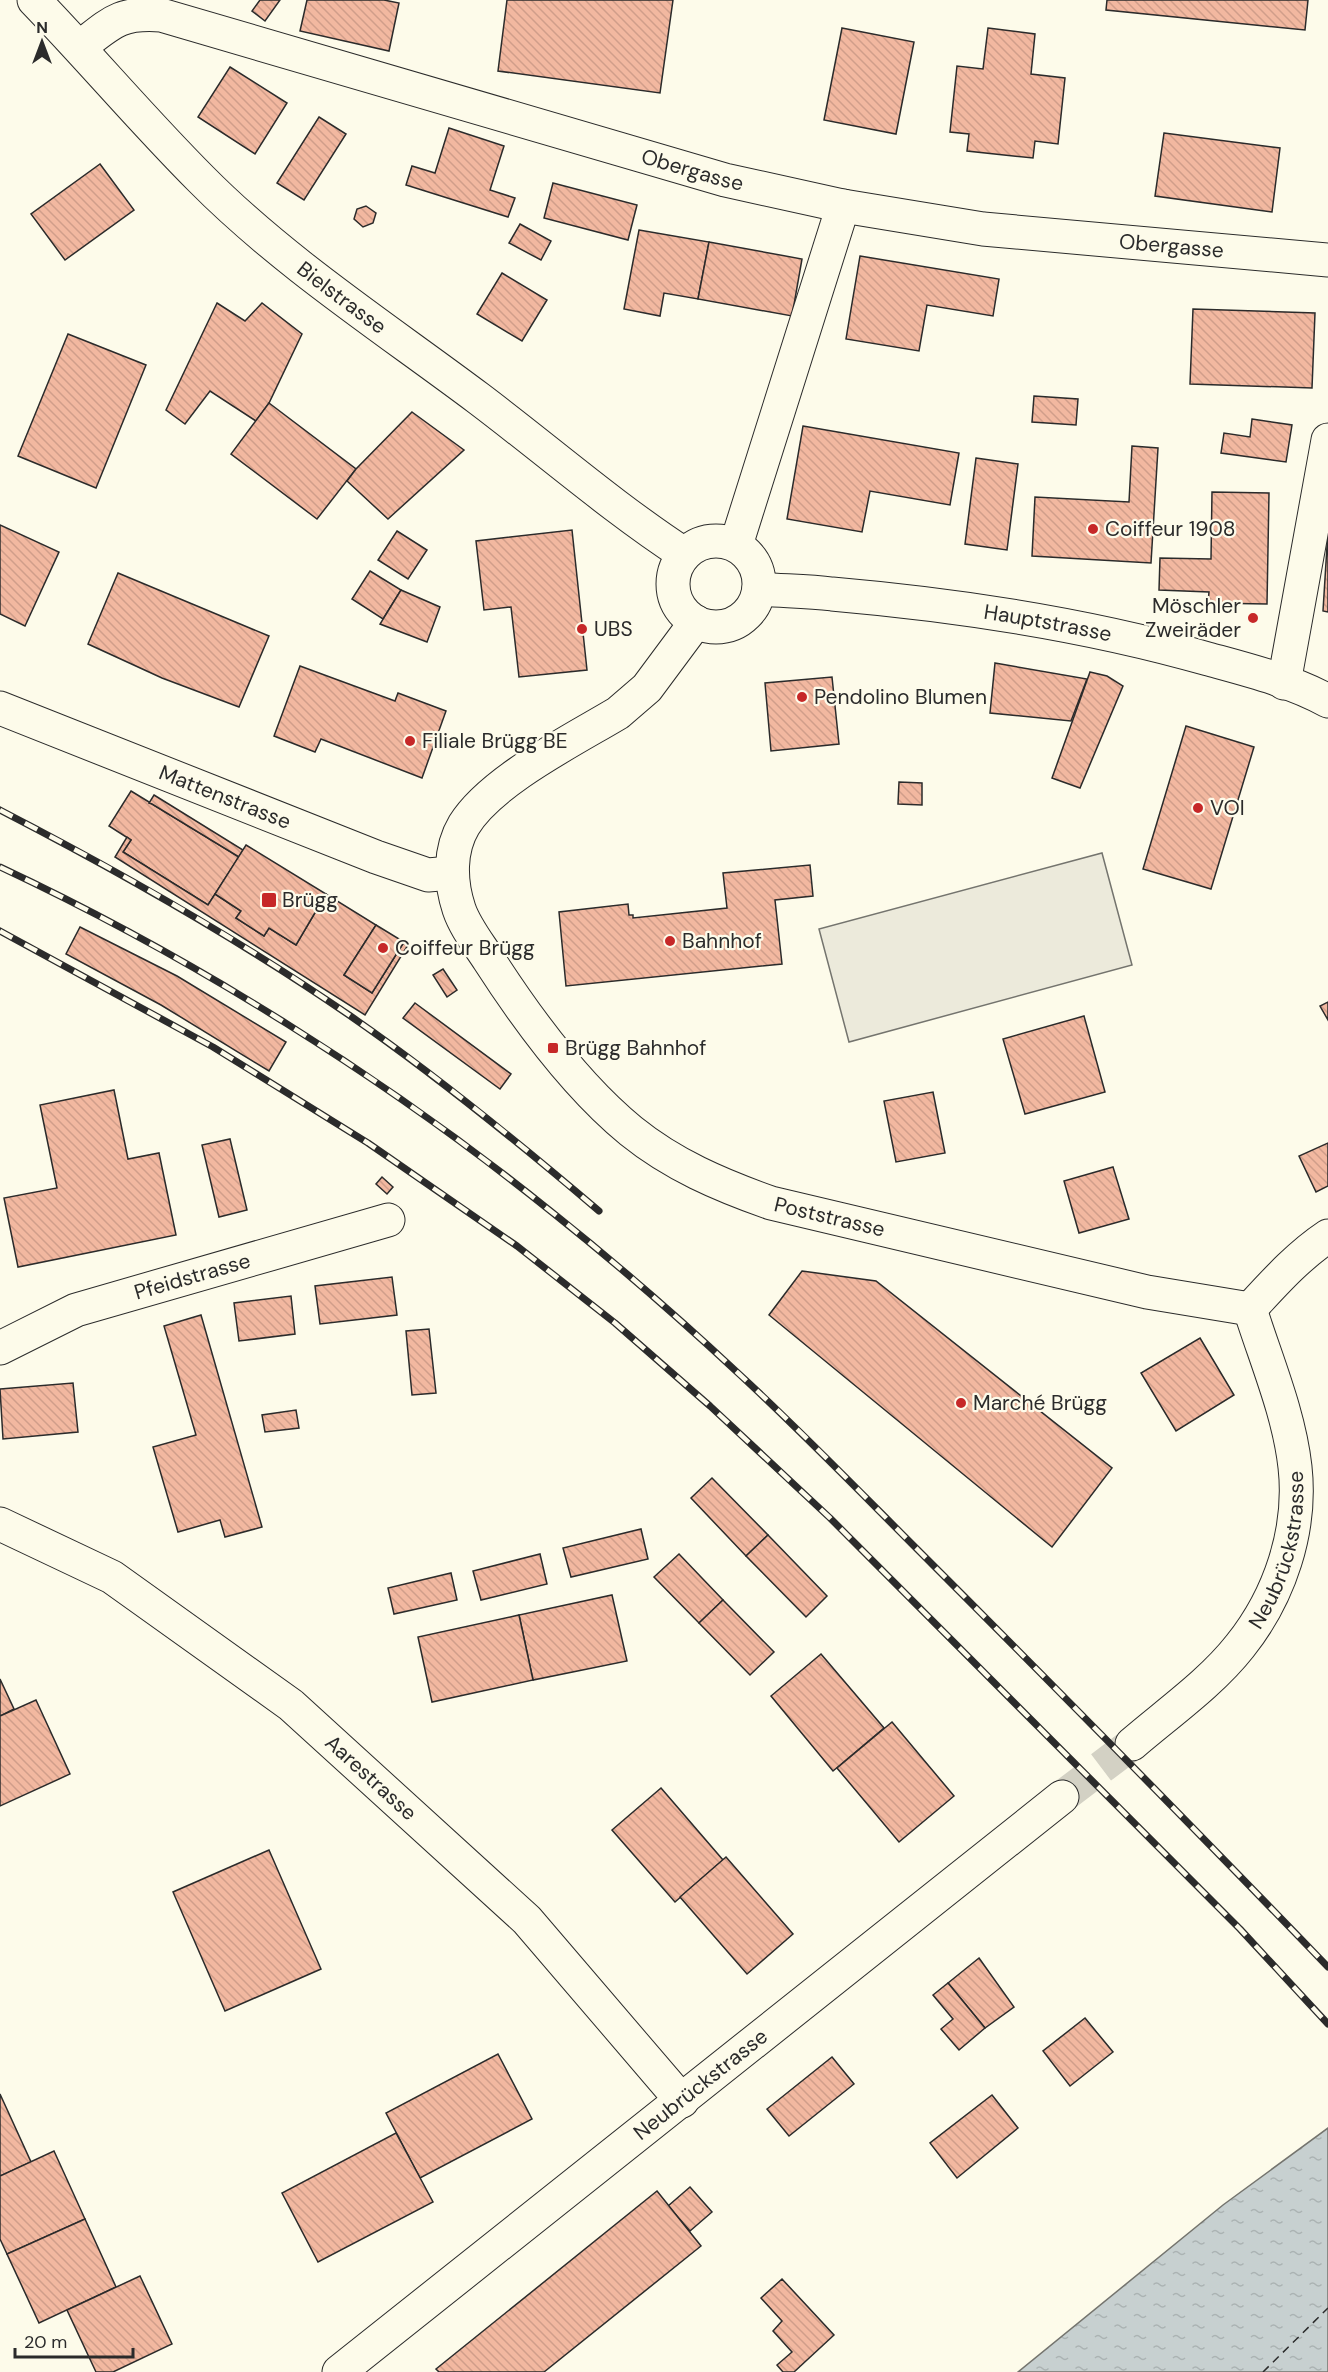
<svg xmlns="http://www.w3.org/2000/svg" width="1328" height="2372" viewBox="0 0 1328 2372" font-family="'DM Sans',sans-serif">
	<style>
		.parking { fill: #eceadb; stroke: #74746e; stroke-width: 1.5 }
		.water { fill: url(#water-ripples); stroke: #74746e; stroke-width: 1.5 }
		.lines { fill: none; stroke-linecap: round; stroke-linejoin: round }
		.ferry { stroke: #2b2b2b; stroke-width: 1.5; stroke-dasharray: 8 6; stroke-linecap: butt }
		.building { fill: url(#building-back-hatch); stroke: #2b2b2b; stroke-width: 1.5 }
		.minor-tunnel { stroke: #d3d1c4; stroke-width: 33; stroke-dasharray: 33 16; stroke-linecap: butt }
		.minor-casing { stroke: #2b2b2b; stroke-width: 35 }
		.primary-casing { stroke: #2b2b2b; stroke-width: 35 }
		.minor { stroke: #fdfbea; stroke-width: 33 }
		.primary { stroke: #fdfbea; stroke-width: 33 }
		.rail-casing { stroke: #2b2b2b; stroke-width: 7 }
		.rail { stroke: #fdfbea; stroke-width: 4.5; stroke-dasharray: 14; stroke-linecap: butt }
		.poi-dot { fill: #c62828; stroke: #fdfbea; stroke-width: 2 }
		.labels { text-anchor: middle; stroke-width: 4.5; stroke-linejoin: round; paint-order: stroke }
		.street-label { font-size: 21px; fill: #2b2b2b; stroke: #fdfbea }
		.poi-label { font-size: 21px; fill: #2b2b2b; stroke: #fdfbea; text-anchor: start }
	</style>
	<defs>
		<pattern id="water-ripples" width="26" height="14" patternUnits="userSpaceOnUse" patternTransform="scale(1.5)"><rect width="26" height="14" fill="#c7d0d0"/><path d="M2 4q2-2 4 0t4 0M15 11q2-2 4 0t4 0" fill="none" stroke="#abb3b3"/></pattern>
		<pattern id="building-back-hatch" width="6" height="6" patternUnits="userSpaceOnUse" patternTransform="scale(1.5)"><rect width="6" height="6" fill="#f2b8a0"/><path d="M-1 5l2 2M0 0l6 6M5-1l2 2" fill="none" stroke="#d09e8a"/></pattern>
	</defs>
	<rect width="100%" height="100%" fill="#fdfbea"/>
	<path class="parking" d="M1102,853L1132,965L849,1042L819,929Z"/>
	<path class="water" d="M1328,2128V2372H1018L1223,2205Z"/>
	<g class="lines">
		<path class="ferry" d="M1263,2372L1328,2308"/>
	</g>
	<g class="building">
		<path d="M260,0H280L265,21L252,11Z"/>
		<path d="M307,0H384L399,3L389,51L300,31Z"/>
		<path d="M507,0H673L660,93L498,71Z"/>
		<path d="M1107,0H1308L1305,30L1106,10Z"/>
		<path d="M842,28L914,42L896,134L824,120Z"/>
		<path d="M988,28L1035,34L1031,74L1065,78L1058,144L1035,141L1033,158L967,151L969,134L950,132L957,66L983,69Z"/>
		<path d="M230,67L287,103L255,154L198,117Z"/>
		<path d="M319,117L346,134L304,200L277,183Z"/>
		<path d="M449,128L504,146L490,190L515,198L508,217L406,185L412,166L435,173Z"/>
		<path d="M1164,133L1280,148L1272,212L1155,196Z"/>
		<path d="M100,164L134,210L65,260L31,214Z"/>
		<path d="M553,183L637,205L628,240L544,218Z"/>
		<path d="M366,206L376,213L373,223L363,227L354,219L357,209Z"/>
		<path d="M520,224L551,241L541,260L509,243Z"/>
		<path d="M639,230L709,242L698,299L664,293L660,316L624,309Z"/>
		<path d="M709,242L802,259L792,316L698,299Z"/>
		<path d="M860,256L999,279L993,316L927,305L919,351L846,339Z"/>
		<path d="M502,273L547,300L522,341L477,314Z"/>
		<path d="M217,303L245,321L262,303L302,334L269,403L256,421L210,391L185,424L166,410Z"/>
		<path d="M1193,309L1315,313L1312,388L1190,384Z"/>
		<path d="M68,334L146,365L96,488L18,456Z"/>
		<path d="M1034,396L1078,399L1076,425L1032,422Z"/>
		<path d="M269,403L356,469L317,519L231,454Z"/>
		<path d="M412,412L464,450L388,519L347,481L356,469Z"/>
		<path d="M1252,419L1292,425L1286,462L1221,453L1224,433L1250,437Z"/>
		<path d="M803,426L959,453L950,505L870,491L862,532L787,519Z"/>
		<path d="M1132,446L1158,448L1151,563L1032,556L1035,497L1129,502Z"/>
		<path d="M976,458L1018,464L1007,550L965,544Z"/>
		<path d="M1212,492L1269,493L1267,604L1208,603L1209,592L1159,590L1160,558L1211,559Z"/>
		<path d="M0,525L59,552L25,626L0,614Z"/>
		<path d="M572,530L587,670L519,677L511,607L484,610L476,541Z"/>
		<path d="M1328,530V612L1323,611Z"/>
		<path d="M397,531L427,550L408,579L378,560Z"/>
		<path d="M370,571L401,590L383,619L352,599Z"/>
		<path d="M118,573L269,636L239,707L162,678L88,644Z"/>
		<path d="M401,590L440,607L427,642L380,624Z"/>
		<path d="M995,663L1087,679L1071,721L990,713Z"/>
		<path d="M300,666L395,701L398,693L446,711L422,778L321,739L315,752L274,736Z"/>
		<path d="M1090,672L1107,676L1123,686L1080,788L1052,778Z"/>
		<path d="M832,677L839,744L771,751L765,683Z"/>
		<path d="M1186,726L1254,747L1211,889L1143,869Z"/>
		<path d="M899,782L922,783V805L898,804Z"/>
		<path d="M131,791L239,857L208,905L123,852L131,840L109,826Z"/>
		<path d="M154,795L243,850L239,857L152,804L149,803Z"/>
		<path d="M127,837L131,840L123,852L208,905L215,894L241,911L236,918L264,936L269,928L296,945L326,894L376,925L344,975L372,993L404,942L408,945L365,1015L115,857Z"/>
		<path d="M246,845L326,894L296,945L269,928L264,936L236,918L241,911L215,894Z"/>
		<path d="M810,865L813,896L775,900L782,964L566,986L559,912L628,904L629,915H633V918L727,908L723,873Z"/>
		<path d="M376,925L404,942L372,993L344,975Z"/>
		<path d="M80,927L177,976L286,1042L269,1071L161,1005L66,954Z"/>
		<path d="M443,969L457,990L447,997L433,975Z"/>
		<path d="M1328,1002V1020L1320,1006Z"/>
		<path d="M415,1003L511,1074L500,1089L403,1018Z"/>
		<path d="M1084,1016L1105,1092L1025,1114L1003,1039Z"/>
		<path d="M114,1090L128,1159L159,1153L176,1235L18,1267L4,1198L57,1188L40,1105Z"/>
		<path d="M933,1092L945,1153L896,1162L884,1101Z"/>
		<path d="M230,1139L247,1210L219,1217L202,1145Z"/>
		<path d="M1328,1143V1186L1316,1192L1299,1156Z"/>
		<path d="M1113,1167L1129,1219L1079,1233L1064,1181Z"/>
		<path d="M382,1177L393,1187L387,1194L376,1184Z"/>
		<path d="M802,1271L876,1281L1112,1468L1052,1547L769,1315Z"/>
		<path d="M392,1277L397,1315L320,1324L315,1286Z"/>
		<path d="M291,1296L295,1334L239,1341L234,1303Z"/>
		<path d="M201,1315L262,1527L225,1537L220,1520L178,1532L153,1447L196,1435L164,1326Z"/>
		<path d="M429,1329L436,1393L412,1395L406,1331Z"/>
		<path d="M1200,1338L1234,1395L1176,1431L1141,1373Z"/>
		<path d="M73,1383L78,1432L3,1439L0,1389Z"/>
		<path d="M296,1410L299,1428L265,1432L262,1415Z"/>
		<path d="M712,1478L768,1535L746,1556L691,1498Z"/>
		<path d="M641,1529L648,1559L571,1577L563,1548Z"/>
		<path d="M768,1535L827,1596L806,1617L746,1556Z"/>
		<path d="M540,1554L547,1584L481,1600L473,1571Z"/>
		<path d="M679,1554L723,1600L699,1623L654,1577Z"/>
		<path d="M451,1573L457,1600L394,1614L388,1588Z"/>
		<path d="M612,1595L627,1661L533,1680L519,1615Z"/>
		<path d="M723,1600L774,1652L750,1675L699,1623Z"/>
		<path d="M519,1615L533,1680L432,1702L418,1637Z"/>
		<path d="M821,1654L884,1728L833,1771L771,1696Z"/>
		<path d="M0,1679L14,1709L0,1716Z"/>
		<path d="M36,1700L70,1774L0,1806V1716Z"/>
		<path d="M892,1722L954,1796L899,1842L837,1768Z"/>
		<path d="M661,1788L723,1860L675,1902L612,1830Z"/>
		<path d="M269,1850L321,1969L225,2011L173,1892Z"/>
		<path d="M726,1857L793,1934L747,1974L680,1897Z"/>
		<path d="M979,1958L1014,2007L985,2028L948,1983Z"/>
		<path d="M948,1983L985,2028L959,2050L941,2029L953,2019L933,1995Z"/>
		<path d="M1085,2018L1113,2052L1070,2086L1043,2051Z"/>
		<path d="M498,2054L532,2119L420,2178L386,2113Z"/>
		<path d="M832,2057L854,2084L789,2136L767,2109Z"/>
		<path d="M0,2094L31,2162L0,2176Z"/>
		<path d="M992,2095L1018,2128L957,2178L930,2143Z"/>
		<path d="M396,2133L433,2202L318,2262L282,2193Z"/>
		<path d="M54,2151L85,2219L7,2254L0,2239V2176Z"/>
		<path d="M690,2187L712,2212L690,2231L668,2206Z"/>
		<path d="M657,2191L701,2246L544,2372H439L436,2369Z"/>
		<path d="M85,2219L116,2287L39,2323L7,2254Z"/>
		<path d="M140,2276L172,2344L113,2372H96L67,2310Z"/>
		<path d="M782,2279L834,2335L794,2372H783L777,2365L792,2352L773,2331L782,2321L761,2298Z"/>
	</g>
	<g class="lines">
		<path class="minor-tunnel" d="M1062,1797L1132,1744"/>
		<defs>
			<g id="minor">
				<path id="s1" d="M80,47C111,23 119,12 161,15L725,180L843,206L983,229L1328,260"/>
				<path d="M736,545L843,206"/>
				<path id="s2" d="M696,622L647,688L618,713C573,740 491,781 464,825C449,850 450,882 459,909C465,927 478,943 489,960C527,1019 576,1086 631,1131C673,1165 720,1185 771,1203L1147,1292L1250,1309"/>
				<path d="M1284,683L1328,440"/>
				<path id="s3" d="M0,708L376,857L428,875L451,873"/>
				<path d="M1250,1309C1274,1283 1298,1256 1328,1236"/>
				<path id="s4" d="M0,1348L76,1310L388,1220"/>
				<path id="s5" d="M0,1524L112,1577L291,1705L527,1920L682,2101"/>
				<path id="s6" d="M1132,1744C1168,1713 1211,1683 1240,1646C1280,1596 1302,1530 1295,1467C1289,1413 1266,1360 1250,1309"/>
				<path id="s7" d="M339,2372L1062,1797"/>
			</g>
			<g id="primary">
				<path id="s8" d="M34,0C91,59 143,121 201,179C282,261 386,329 478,398C547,450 612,507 684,554"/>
				<circle cx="716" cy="584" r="43"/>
				<path id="s9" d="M759,589C784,591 808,591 832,594C958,605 1086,624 1208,659C1248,670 1292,681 1328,701"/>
			</g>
		</defs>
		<use href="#minor" class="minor-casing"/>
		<use href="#primary" class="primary-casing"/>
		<use href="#minor" class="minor"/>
		<use href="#primary" class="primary"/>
		<defs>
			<g id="rail">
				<path d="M0,810C120,872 237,938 349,1015C436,1075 518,1142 599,1211"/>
				<path d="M0,867C194,958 387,1079 553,1213C617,1264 679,1318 738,1373C800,1430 859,1491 918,1550C1056,1688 1193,1827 1328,1967"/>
				<path d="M0,931L213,1047L368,1143L517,1246L615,1323L710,1406L830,1518L1240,1929L1328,2024"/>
			</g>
		</defs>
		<use href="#rail" class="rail-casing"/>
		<use href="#rail" class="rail"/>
	</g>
	<g class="poi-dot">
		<circle cx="1093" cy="529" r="6"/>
		<circle cx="1253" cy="618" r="6"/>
		<circle cx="582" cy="629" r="6"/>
		<circle cx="802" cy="697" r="6"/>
		<circle cx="410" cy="741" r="6"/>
		<circle cx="1198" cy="808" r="6"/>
		<rect x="261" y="892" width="16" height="16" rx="3"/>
		<circle cx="670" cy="941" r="6"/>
		<circle cx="383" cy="948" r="6"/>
		<rect x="547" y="1042" width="12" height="12" rx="3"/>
		<circle cx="961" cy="1403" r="6"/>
	</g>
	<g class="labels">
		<g class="street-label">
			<text dy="7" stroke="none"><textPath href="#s1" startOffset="644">Obergasse</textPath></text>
			<text dy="7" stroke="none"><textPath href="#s1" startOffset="1130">Obergasse</textPath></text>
			<text dy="7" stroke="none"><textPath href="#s8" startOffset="429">Bielstrasse</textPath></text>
			<text dy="7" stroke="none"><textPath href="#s9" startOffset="291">Hauptstrasse</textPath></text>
			<text dy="7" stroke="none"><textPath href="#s3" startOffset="242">Mattenstrasse</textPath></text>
			<text dy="7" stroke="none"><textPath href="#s2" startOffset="900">Poststrasse</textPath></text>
			<text dy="7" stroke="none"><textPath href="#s4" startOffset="206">Pfeidstrasse</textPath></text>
			<text dy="7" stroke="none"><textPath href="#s6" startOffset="252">Neubrückstrasse</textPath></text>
			<text dy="7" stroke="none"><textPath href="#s5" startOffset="452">Aarestrasse</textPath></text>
			<text dy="7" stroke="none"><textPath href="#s7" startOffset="462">Neubrückstrasse</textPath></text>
		</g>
		<g class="poi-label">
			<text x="1105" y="536">Coiffeur 1908</text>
			<text x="1241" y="613" text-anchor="end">Möschler<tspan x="1241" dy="24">Zweiräder</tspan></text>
			<text x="594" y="636">UBS</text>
			<text x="814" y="704">Pendolino Blumen</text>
			<text x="422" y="748">Filiale Brügg BE</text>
			<text x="1210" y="815">VOI</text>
			<text x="282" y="907">Brügg</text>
			<text x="682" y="948">Bahnhof</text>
			<text x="395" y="955">Coiffeur Brügg</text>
			<text x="565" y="1055">Brügg Bahnhof</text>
			<text x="973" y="1410">Marché Brügg</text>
		</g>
	</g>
	<g transform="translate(42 42)" stroke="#fdfbea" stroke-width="4.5" paint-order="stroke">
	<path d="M0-4.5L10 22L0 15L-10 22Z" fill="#2b2b2b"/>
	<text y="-9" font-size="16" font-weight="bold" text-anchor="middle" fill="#2b2b2b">N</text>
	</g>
	<path d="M15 2348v9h118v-9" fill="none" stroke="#2b2b2b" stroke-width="3"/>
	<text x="24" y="2348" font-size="18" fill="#2b2b2b" stroke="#fdfbea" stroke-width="4.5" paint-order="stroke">20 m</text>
</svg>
